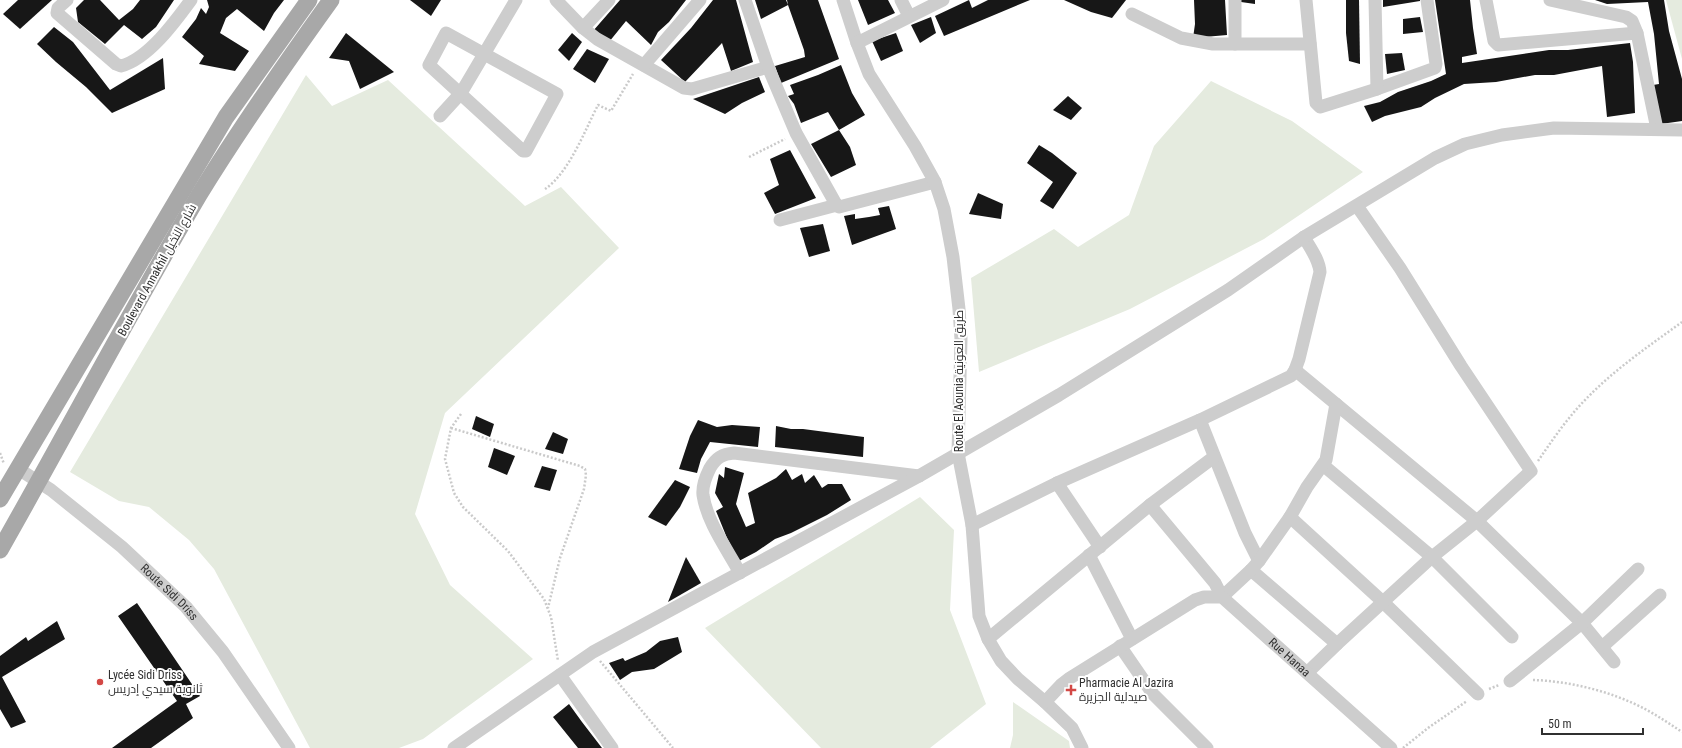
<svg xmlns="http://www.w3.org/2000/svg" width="1682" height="748" viewBox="0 0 1682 748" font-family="'Roboto Condensed',Cairo,sans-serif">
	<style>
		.green { fill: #e5ebdf }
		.building { fill: #171717 }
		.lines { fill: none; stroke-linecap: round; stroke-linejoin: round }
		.path { stroke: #cacaca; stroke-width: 2.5; stroke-dasharray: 2 2; stroke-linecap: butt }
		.minor { stroke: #cdcdcd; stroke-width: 13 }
		.major { stroke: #a8a8a8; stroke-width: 17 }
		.poi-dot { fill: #d34845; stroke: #fff; stroke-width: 1.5 }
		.labels { text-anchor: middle; stroke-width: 4; stroke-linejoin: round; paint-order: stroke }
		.street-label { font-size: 12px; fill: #303030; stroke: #fff }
		.poi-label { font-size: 12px; fill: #303030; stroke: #fff; text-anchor: start }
	</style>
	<rect width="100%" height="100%" fill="#fff"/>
	<g class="green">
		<path d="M1666,0H1682V59Z"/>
		<path d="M306,75L332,106L388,80L525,206L561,187L619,248L445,413L415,514L450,585L533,659L423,739L399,748H310L214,569L189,540L149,507L119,501L70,472Z"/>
		<path d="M1211,81L1292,121L1363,172L1264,239L1130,309L979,372L971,278L1054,229L1078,247L1129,215L1154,146Z"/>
		<path d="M920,497L954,530L950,610L986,704L930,748H821L705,628Z"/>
		<path d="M1013,702L1069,741L1070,748H1010L1013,735Z"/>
	</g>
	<g class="building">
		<path d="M18,0H52L20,29L3,14Z"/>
		<path d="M84,0H100L119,20L133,9L140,0H174L156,27L142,39L124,25L105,44L78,22L76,8Z"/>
		<path d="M207,0H284L274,13L264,31L237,9L226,18L220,33L249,51L235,71L199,64L204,56L182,37L196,19L201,8L206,14L209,7Z"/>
		<path d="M410,0H441L431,16Z"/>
		<path d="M620,0H686L669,22L658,32L651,45L626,21L609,42L593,31Z"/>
		<path d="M713,0H736L753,62L731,71L722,43L685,82L661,60L691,28Z"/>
		<path d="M755,0H786L788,5L787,0H818L839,59L781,83L775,66L805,57L804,50L788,5L761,19Z"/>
		<path d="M858,0H888L895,13L868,25Z"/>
		<path d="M969,0L972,8L988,0H1030L944,36L935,16Z"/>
		<path d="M1064,0H1126L1112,18L1091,12Z"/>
		<path d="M1194,0H1225L1227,35L1193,38L1195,24Z"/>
		<path d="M1241,0H1255V4L1241,2Z"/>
		<path d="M1346,0H1359L1360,64L1349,61L1346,33Z"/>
		<path d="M1383,0H1420V1L1383,7Z"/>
		<path d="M1435,0H1470L1473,28L1477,54L1462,57V63L1549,50H1568L1630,43L1633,62L1635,113L1607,117L1602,66L1554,75H1535L1496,82L1464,84L1435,98L1421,107L1385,116L1372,122L1364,106L1380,102L1398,92L1431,81L1446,74Z"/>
		<path d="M1595,0H1664L1669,31L1682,79V121L1661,124L1653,85L1659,84L1654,34L1648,2L1607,4Z"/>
		<path d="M931,17L936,33L920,43L911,25Z"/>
		<path d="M1420,17L1423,32L1403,34V19Z"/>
		<path d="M54,27L73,42L110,90L163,58L165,89L112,113L86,87L56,62L37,44Z"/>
		<path d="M346,33L394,72L360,89L349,61L329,58Z"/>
		<path d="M572,33L582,42L569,61L558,50Z"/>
		<path d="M896,33L903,51L881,61L872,41Z"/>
		<path d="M587,49L609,59L595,83L573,69Z"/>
		<path d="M1402,53L1405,70L1387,74L1385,54Z"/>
		<path d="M841,65L852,93L865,115L839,130L850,147L856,165L831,177L811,144L839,130L828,112L801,123L794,104L788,96L794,94L790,85L818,75Z"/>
		<path d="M759,77L765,92L742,103L725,114L693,99Z"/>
		<path d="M1068,96L1082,108L1071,120L1053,110Z"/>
		<path d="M1039,145L1052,153L1077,173L1053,209L1040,201L1053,182L1027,163Z"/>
		<path d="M790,150L816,198L775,214L764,193L779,185L770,159Z"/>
		<path d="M978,193L1003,204L1001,219L969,214Z"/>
		<path d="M889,206L896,229L852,245L844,216L855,214V219L869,217L880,215L878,208Z"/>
		<path d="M823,224L830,251L809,257L800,228Z"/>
		<path d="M476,416L494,424L490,437L472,429Z"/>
		<path d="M698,420L717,427L732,425L760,427L758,447L710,442L701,459L697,473L679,469L690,436Z"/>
		<path d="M776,426L791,429H803L864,437L863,457L775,447Z"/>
		<path d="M553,432L568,439L563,454L545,449Z"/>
		<path d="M494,448L515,456L507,475L488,467Z"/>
		<path d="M542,466L557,470L550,491L534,487Z"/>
		<path d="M725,467L744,473L736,504L746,527L755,523L748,493L776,478L786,469L792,480L802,474L805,483L814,475L822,488L828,484H842L851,500L827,515L791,533L775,539L756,552L739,561L727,538L716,511L723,507L715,493L719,474L724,478Z"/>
		<path d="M675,480L690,487L680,507L666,526L648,517Z"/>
		<path d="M686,557L701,583L668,602Z"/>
		<path d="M137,603L200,696L186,704L193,718L151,748H112L177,701L118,616Z"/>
		<path d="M57,621L65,639L2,677L26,722L11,728L0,709V656L26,637L28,641Z"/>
		<path d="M678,637L682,652L654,669L632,672L620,680L609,663L623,658L625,661L646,652L660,641Z"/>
		<path d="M569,704L582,722L602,748H578L553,717Z"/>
	</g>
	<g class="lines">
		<g class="path">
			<path d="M749,157L785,139"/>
			<path d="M545,189C569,173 585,130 598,105L611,111L633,74"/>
			<path d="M461,414L451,428L445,459L454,493L463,507L508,551L544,599L551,617L558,661"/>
			<path d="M451,428L580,466L585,469L586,475L584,489L560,558L548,608"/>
			<path d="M0,453L4,464"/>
			<path d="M1538,461C1553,439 1568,417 1587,398C1615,369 1649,346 1682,322"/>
			<path d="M600,661L673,748"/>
			<path d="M1533,680C1570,681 1613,692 1645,709C1658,716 1670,724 1682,732"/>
			<path d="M1489,689L1499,685"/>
			<path d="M1403,748L1428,728L1467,701"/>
		</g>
		<g class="minor">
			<path d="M67,0L58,8L57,13L116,64L121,66C148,59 175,22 191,0"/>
			<path d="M556,0L583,28L597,39L684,88L692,89L768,67"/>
			<path d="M745,0L768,67L796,133L837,206L839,207L935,182"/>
			<path d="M843,0L857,43L869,74L915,146L935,182L944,209L953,257L959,309L961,339L958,453L972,525L979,616L988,639L1001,661L1018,679L1045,702L1072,728L1082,748"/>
			<path d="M901,0L909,16"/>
			<path d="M1235,0V44"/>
			<path d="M1306,0L1316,103L1320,107L1377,89L1435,68L1436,64L1427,0"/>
			<path d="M1375,0L1377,89"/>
			<path d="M1486,0L1494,41L1498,45L1637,33"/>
			<path d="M1550,0L1626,17L1632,21L1637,33L1657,129"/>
			<path d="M1132,14L1181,38L1213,44H1310"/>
			<path d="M583,28L609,0"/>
			<path d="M446,33L557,94L526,151H523L429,65Z"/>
			<path d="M857,43L943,0"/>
			<path d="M644,65L700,0"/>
			<path d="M440,116L461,93L516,0"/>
			<path d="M780,220L837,205"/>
			<path d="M1295,370L1477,521L1582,623L1614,662"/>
			<path d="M1200,420L1245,533L1259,561"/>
			<path d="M1323,465L1432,557L1512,637"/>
			<path id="s1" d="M17,468L51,490L122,547L186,607L223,652L289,748"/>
			<path d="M1057,483L1100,547"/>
			<path d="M1150,505L1214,457"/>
			<path d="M1290,517L1383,602L1478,694"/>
			<path d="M972,525L1057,483L1200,420L1291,376L1295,370L1299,359L1320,272C1319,259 1310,248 1304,237"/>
			<path d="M1089,555L1132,639"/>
			<path d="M1251,570L1337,644"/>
			<path d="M740,573C727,549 707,522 703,495C702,486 706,476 710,468C716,458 722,454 734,453L919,476"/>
			<path d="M988,639L1150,505L1215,583L1222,597L1251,570L1259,561L1290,517L1307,487L1326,460L1336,404"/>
			<path d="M1120,646L1153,694L1207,748"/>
			<path d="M1602,647L1660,595"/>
			<path d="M1308,672L1337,644L1432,557L1477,521L1531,471L1461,366L1400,268L1357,206"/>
			<path d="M560,675L612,748"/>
			<path d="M1510,681L1582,623L1638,569"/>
			<path id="s2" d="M1045,702L1061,685L1070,678L1195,600L1204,597H1222L1391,748"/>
			<path d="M454,748L593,652L919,476L1059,395L1228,290L1304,237L1435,158L1465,144L1502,135L1554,128L1682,130"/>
		</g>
		<g class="major">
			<path d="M0,499L226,117L309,0"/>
			<path d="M0,550C67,432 130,312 199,195C240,128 285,64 331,0"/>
		</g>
	</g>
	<g class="poi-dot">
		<circle cx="100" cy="682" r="4"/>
		<path d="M1069 684h4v4h4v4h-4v4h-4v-4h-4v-4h4z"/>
	</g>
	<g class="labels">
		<g class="street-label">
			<text transform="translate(157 270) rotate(-61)" y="4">Boulevard Annakhil شارع النخيل</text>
			<text transform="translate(959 381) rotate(-90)" y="4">Route El Aounia طريق العونية</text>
			<text dy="4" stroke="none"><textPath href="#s1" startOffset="197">Route Sidi Driss</textPath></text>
			<text dy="4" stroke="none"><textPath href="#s2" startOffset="300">Rue Hanaa</textPath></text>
		</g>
		<g class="poi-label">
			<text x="108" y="679">Lycée Sidi Driss<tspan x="108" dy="14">ثانوية سيدي إدريس</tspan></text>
			<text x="1079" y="687">Pharmacie Al Jazira<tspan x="1079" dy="14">صيدلية الجزيرة</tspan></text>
		</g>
	</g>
	<path d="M1542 728v6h101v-6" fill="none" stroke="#303030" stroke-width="2"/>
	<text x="1548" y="728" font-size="12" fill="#303030" stroke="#ffffff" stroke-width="3" paint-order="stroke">50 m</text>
</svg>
